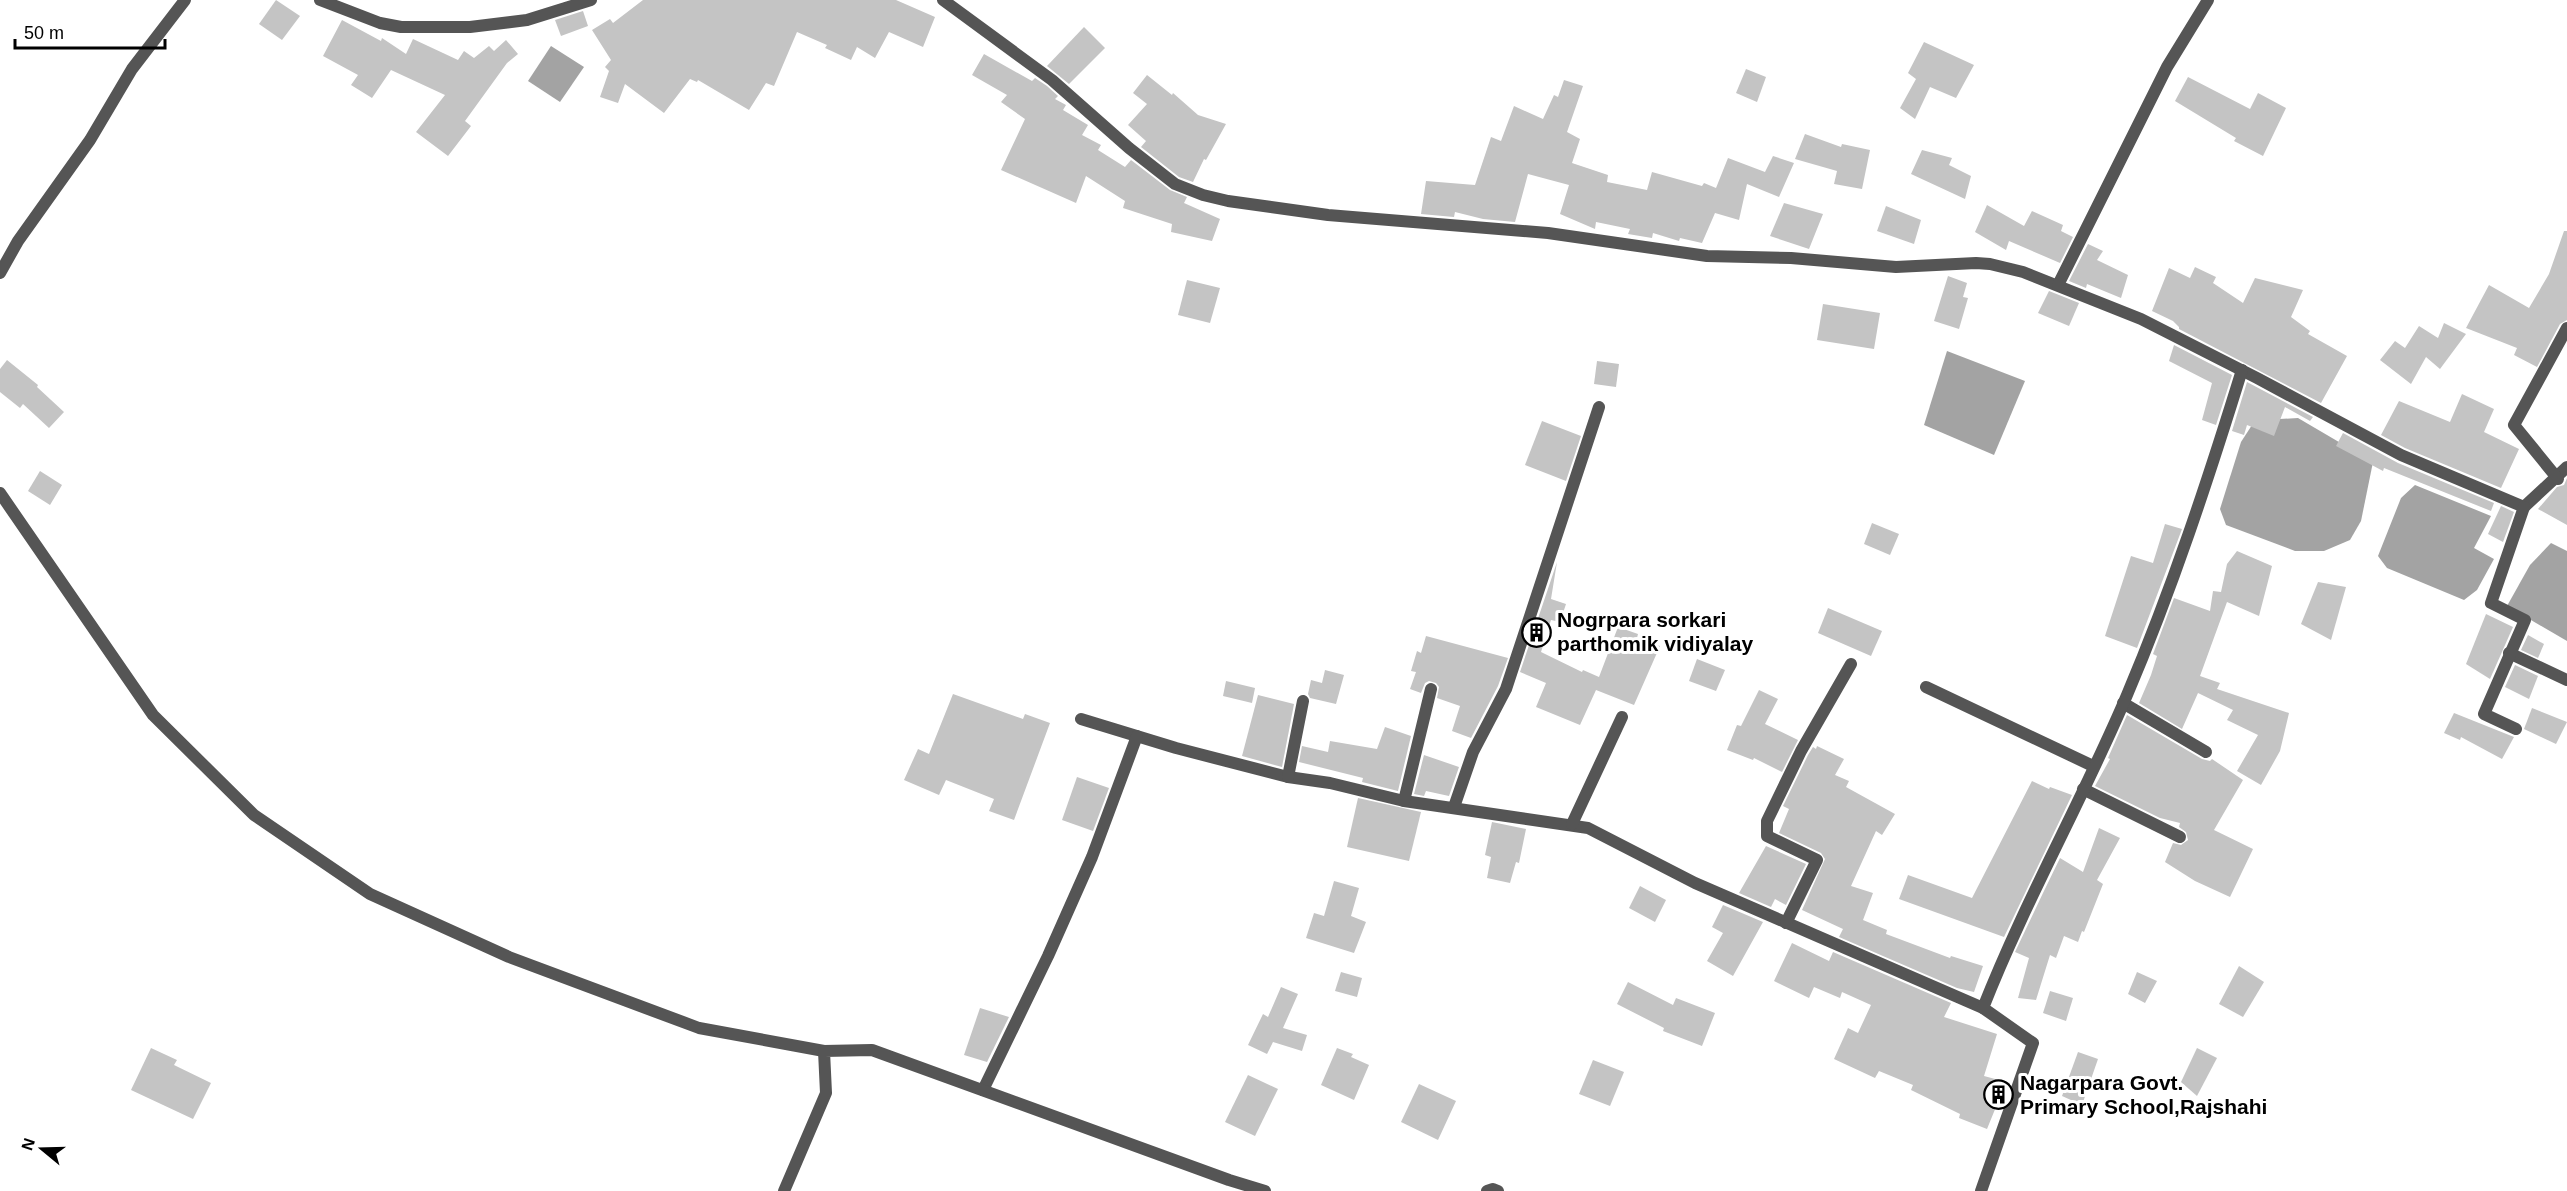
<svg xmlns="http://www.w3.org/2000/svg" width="2567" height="1191" viewBox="0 0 2567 1191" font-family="Arial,sans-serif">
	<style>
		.water { fill: #a3a3a3 }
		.building { fill: #c4c4c4 }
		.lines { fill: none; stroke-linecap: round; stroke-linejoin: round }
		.street { stroke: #555; stroke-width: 12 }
		.labels { text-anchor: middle; stroke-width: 6; stroke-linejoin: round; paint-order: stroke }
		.poi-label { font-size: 21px; font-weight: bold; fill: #000; stroke: #fff; text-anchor: start }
	</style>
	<rect width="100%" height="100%" fill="#fff"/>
	<g class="water">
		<path d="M551,46L584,67L560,102L528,81Z"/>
		<path d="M1947,351L2025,381L1994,455L1924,425Z"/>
		<path d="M2298,418L2373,462L2361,521L2350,540L2324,551H2295L2226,525L2220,509L2241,442L2252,425L2263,420Z"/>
		<path d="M2415,485L2491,516L2474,548L2494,559L2477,590L2464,600L2387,568L2378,556L2401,498Z"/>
		<path d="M2551,543L2567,551V641L2507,606L2530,565Z"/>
	</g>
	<g class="building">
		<path d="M276,0L300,16L282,40L259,24Z"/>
		<path d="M643,0H896L935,17L923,47L889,32L875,58L857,47L851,60L825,48L827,45L797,32L774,86L766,83L749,110L698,80L697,82L690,79L664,113L625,84L618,103L600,97L609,71L605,67L611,60L592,30L610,19L613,23Z"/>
		<path d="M583,11L588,26L561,36L555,20Z"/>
		<path d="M342,20L381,41L382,38L406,54L413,39L458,60L464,51L474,58L489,46L494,51L506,40L518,54L507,63L465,121L471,126L448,156L416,132L445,95L391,70L372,98L351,85L358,75L323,56Z"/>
		<path d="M1084,27L1105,48L1069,84L1047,66Z"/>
		<path d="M1924,42L1974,65L1956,98L1930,87L1915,119L1900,108L1916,79L1908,73Z"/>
		<path d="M984,54L1032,81L1035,78L1047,86L1058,96L1055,99L1066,105L1063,110L1088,125L1082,135L1101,145L1098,150L1125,167L1131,160L1170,190L1187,197L1184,203L1220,219L1212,241L1171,232L1172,224L1123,208L1125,201L1086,176L1076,203L1001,170L1025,119L1001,102L1007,95L972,75Z"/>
		<path d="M1746,69L1766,77L1757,102L1736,93Z"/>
		<path d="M1147,75L1172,95L1173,93L1198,115L1226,124L1206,160L1204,159L1193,182L1179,177L1141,147L1146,141L1128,125L1147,104L1133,93Z"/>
		<path d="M2188,77L2250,109L2258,93L2286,108L2263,156L2234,141L2236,138L2175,101Z"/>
		<path d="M1564,80L1583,86L1567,132L1580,139L1572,163L1608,175L1607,182L1647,190L1652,172L1702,186L1704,183L1716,188L1728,158L1765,172L1773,156L1794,163L1779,197L1747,184L1739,220L1715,213L1702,243L1680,238L1679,241L1653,233L1652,238L1628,234L1630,229L1596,222L1595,229L1560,214L1569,185L1528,174L1515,222L1483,219L1455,212L1454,217L1421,214L1426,181L1475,185L1491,137L1501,141L1514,106L1543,119L1554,95L1558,97Z"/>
		<path d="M1805,134L1841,147L1842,144L1870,150L1862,189L1834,184L1837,171L1795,159Z"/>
		<path d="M1922,150L1952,158L1949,165L1971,176L1965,199L1911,174Z"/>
		<path d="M1784,203L1823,214L1809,249L1770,236Z"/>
		<path d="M1987,205L2024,226L2032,211L2063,225L2061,231L2073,237L2060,263L2009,241L2006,250L1975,232Z"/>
		<path d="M1886,206L1921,220L1914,244L1877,231Z"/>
		<path d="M2564,231H2567V320L2560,324L2537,367L2514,355L2517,348L2466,328L2489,285L2529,308L2549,274Z"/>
		<path d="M2088,244L2103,251L2097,260L2128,275L2121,298L2087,284L2086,288L2069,281Z"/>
		<path d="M2195,267L2216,277L2213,283L2243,303L2255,278L2303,290L2291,317L2310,331L2308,334L2347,356L2321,403L2179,329V327L2173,321L2152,311L2169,268L2190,278Z"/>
		<path d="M1948,276L1967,283L1963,297L1968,298L1959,329L1934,321Z"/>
		<path d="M1187,280L1220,288L1210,323L1178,315Z"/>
		<path d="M2049,291L2079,303L2069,326L2038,313Z"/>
		<path d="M1823,304L1880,313L1874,349L1817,340Z"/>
		<path d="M2444,323L2466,334L2440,369L2426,357L2411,384L2380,360L2395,341L2405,348L2419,326L2438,338Z"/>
		<path d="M2174,345L2232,375L2216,425L2202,420L2212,383L2169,361Z"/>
		<path d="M7,360L38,385L37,387L64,412L49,428L23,404L20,408L0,392V369Z"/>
		<path d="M1597,361L1619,364L1616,387L1594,384Z"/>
		<path d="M2247,382L2313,417L2310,421L2285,407L2274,436L2247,425L2244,435L2232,431Z"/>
		<path d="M2462,394L2494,409L2484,432L2519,449L2501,488L2405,448L2381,435L2399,401L2450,422Z"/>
		<path d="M1542,421L1581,436L1566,481L1525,465Z"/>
		<path d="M2343,433L2398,463L2494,503L2491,511L2384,468L2383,471L2336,446Z"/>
		<path d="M40,471L62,485L50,505L28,491Z"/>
		<path d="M2567,478V525L2538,509L2557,487L2564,485Z"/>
		<path d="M2501,506L2514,512L2503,542L2488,534Z"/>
		<path d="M1872,523L1899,534L1890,555L1864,544Z"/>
		<path d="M2165,524L2182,529L2137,648L2105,636L2131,556L2153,563Z"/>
		<path d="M2237,551L2272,566L2259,616L2227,602L2200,676L2220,683L2217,689L2289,713L2280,751L2261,785L2237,771L2258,735L2227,720L2233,710L2198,693L2182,729L2139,703L2151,675L2157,656L2153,654L2174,598L2210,611L2213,591L2221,592L2227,564Z"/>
		<path d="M1557,562L1551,599L1566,604L1560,622L1551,620L1541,652L1582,672L1583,670L1599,677L1618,627L1638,634L1637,638L1660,646L1634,705L1596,690L1580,725L1536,707L1546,683L1520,672Z"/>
		<path d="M2318,582L2346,587L2331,640L2301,624Z"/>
		<path d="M1828,608L1882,631L1871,656L1818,633Z"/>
		<path d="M2486,614L2513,627L2490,679L2466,664Z"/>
		<path d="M2528,635L2544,644L2538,658L2521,650Z"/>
		<path d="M1426,636L1508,658L1498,686L1471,738L1452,731L1460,706L1437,698L1439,687L1436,683L1429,681L1425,683L1421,693L1410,689L1416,672L1411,671L1417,651L1421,653Z"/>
		<path d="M1697,659L1725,670L1716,691L1689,681Z"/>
		<path d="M2515,665L2538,676L2529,699L2505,687Z"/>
		<path d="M1325,670L1344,675L1336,704L1310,698L1308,694L1311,680L1322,683Z"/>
		<path d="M1226,681L1255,688L1252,703L1223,696Z"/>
		<path d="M1759,690L1778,699L1765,724L1798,740L1782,772L1754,758L1753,760L1727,750L1737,725L1741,726Z"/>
		<path d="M953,694L1023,719L1025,714L1050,723L1014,820L989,811L994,799L946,780L939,795L904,780L918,749L929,754Z"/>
		<path d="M1258,695L1294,704L1282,767L1242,756Z"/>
		<path d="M2532,708L2567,722L2556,744L2524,729Z"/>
		<path d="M2454,713L2514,737L2502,759L2461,737L2460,740L2444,733Z"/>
		<path d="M2127,715L2202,759L2210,761L2212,759L2243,780L2214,830L2253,849L2230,897L2195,881L2165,862L2173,843L2181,845L2188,840L2186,832L2179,827L2180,823L2160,818L2095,786L2110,759L2108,758Z"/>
		<path d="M1385,727L1411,736L1398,791L1362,782L1363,778L1299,762L1302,746L1328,752L1330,741L1377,749Z"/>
		<path d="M1817,746L1844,759L1835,775L1849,781L1846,787L1895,814L1882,835L1876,831L1851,886L1873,893L1863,920L1887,930L1886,934L1950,958L1951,956L1983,966L1974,992L1957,988L1839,937L1843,929L1802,910L1825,859L1821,853L1779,833L1789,809L1783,806L1808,755L1813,747L1816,749Z"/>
		<path d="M1424,755L1459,767L1449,796L1426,791L1424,796L1414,794Z"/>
		<path d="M1077,777L1109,788L1093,831L1062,820Z"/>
		<path d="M2032,781L2049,789L2050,787L2072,795L2004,937L1899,899L1908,875L1972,898Z"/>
		<path d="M1358,798L1421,812L1409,861L1347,847Z"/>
		<path d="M1492,822L1526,829L1519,863L1516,862L1510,883L1487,878L1491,857L1485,855Z"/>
		<path d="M2099,828L2120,838L2097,880L2103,884L2084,932L2082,931L2078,942L2064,936L2056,958L2050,955L2036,1000L2018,998L2029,958L2015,952L2043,893L2060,858L2083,872Z"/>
		<path d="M1766,846L1806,864L1786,905L1775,899L1771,907L1739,893Z"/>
		<path d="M1334,881L1359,888L1351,916L1366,922L1354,953L1306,938L1314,913L1324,916Z"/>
		<path d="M1640,886L1666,900L1655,922L1629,908Z"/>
		<path d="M1723,905L1763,922L1733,976L1707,961L1723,933L1712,927Z"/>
		<path d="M1792,943L1829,961L1833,952L1951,1003L1944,1017L1997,1034L1984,1076L2010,1083L2003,1104L1998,1102L1987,1129L1959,1118L1960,1114L1911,1090L1913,1085L1879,1071L1875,1078L1834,1059L1848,1028L1858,1033L1871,1005L1842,992L1840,998L1814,987L1809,998L1774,981Z"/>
		<path d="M2239,966L2264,982L2243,1017L2219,1004Z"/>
		<path d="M1341,972L1362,978L1357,997L1335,991Z"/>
		<path d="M2137,972L2157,981L2145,1003L2128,994Z"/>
		<path d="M1628,982L1673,1005L1676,998L1715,1013L1702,1046L1663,1031L1664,1028L1617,1004Z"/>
		<path d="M1281,987L1298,994L1283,1028L1307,1035L1302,1051L1273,1042L1267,1054L1248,1045L1263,1014L1268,1017Z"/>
		<path d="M2050,991L2073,998L2066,1021L2043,1013Z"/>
		<path d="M980,1008L1009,1017L987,1062L964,1055Z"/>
		<path d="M151,1048L177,1060L174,1065L211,1083L193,1119L131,1090Z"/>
		<path d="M1337,1048L1353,1054L1351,1057L1369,1065L1354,1100L1321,1085Z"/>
		<path d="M2197,1048L2217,1058L2197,1096L2181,1082Z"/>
		<path d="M2078,1052L2098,1059L2082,1105L2062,1096Z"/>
		<path d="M1593,1060L1624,1072L1610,1106L1579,1094Z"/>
		<path d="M1248,1075L1278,1089L1255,1136L1225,1122Z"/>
		<path d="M1419,1084L1456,1101L1438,1140L1401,1122Z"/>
	</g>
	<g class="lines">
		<g class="street">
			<path d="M320,0L380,23L401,27H470L527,20L591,0"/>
			<path d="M943,0L1052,80L1129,148L1175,184L1203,195L1228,201L1328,215L1548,233L1707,256L1791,258L1896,267L1976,263L1990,264L2023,272L2141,319L2257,378L2401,455L2524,507L2567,467"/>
			<path d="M0,273L18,241L90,140L132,69L185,0"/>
			<path d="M2058,285L2167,67L2208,0"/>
			<path d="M2558,479L2514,425L2567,328"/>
			<path d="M0,493L153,715L254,815L370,894L509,957L699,1028L824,1051"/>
			<path d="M2509,653L2567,680"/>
			<path d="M1926,687L2093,766"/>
			<path d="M2123,703L2206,752"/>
			<path d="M1081,719L1176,748L1288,777L1330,783L1404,801L1588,828L1695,883L1983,1008"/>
			<path d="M2516,729L2484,714L2525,620L2491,603L2524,507"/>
			<path d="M1288,777L1303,701"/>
			<path d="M2083,789L2180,837"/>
			<path d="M1404,801L1431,689"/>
			<path d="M1454,807L1473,752L1506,689L1599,407"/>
			<path d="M1572,824L1622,717"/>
			<path d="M1786,923L1817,860L1767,836V821L1801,751L1851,664"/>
			<path d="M983,1090L1048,956L1092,857L1137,736"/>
			<path d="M784,1191L826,1093L824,1051L872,1050L1229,1180L1265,1191"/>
			<path d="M1487,1191L1493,1189L1498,1191"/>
			<path d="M1981,1191L2033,1043L1983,1008C2025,901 2082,801 2127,695C2172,589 2208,480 2242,370"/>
		</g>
	</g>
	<defs>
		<symbol id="building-ring" viewBox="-11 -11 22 22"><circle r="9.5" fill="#fff" stroke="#000" stroke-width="1.5"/><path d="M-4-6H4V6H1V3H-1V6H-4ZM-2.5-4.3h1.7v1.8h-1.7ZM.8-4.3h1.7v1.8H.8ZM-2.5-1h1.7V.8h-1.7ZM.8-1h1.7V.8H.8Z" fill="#000"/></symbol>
	</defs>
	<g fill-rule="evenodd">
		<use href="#building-ring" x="1520" y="616" width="33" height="33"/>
		<use href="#building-ring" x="1982" y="1078" width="33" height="33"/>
	</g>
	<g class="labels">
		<g class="poi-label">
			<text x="1557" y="627">Nogrpara sorkari<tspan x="1557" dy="24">parthomik vidiyalay</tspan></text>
			<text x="2020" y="1090">Nagarpara Govt.<tspan x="2020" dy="24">Primary School,Rajshahi</tspan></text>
		</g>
	</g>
	<g transform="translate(42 1149) rotate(289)" stroke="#ffffff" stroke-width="4.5" paint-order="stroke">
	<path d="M0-4.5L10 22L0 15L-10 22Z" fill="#000000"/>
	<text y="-9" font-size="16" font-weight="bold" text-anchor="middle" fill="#000000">N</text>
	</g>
	<path d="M15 39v9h150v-9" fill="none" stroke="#000000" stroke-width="3"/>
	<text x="24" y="39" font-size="18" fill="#000000" stroke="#ffffff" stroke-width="4.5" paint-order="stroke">50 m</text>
</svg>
